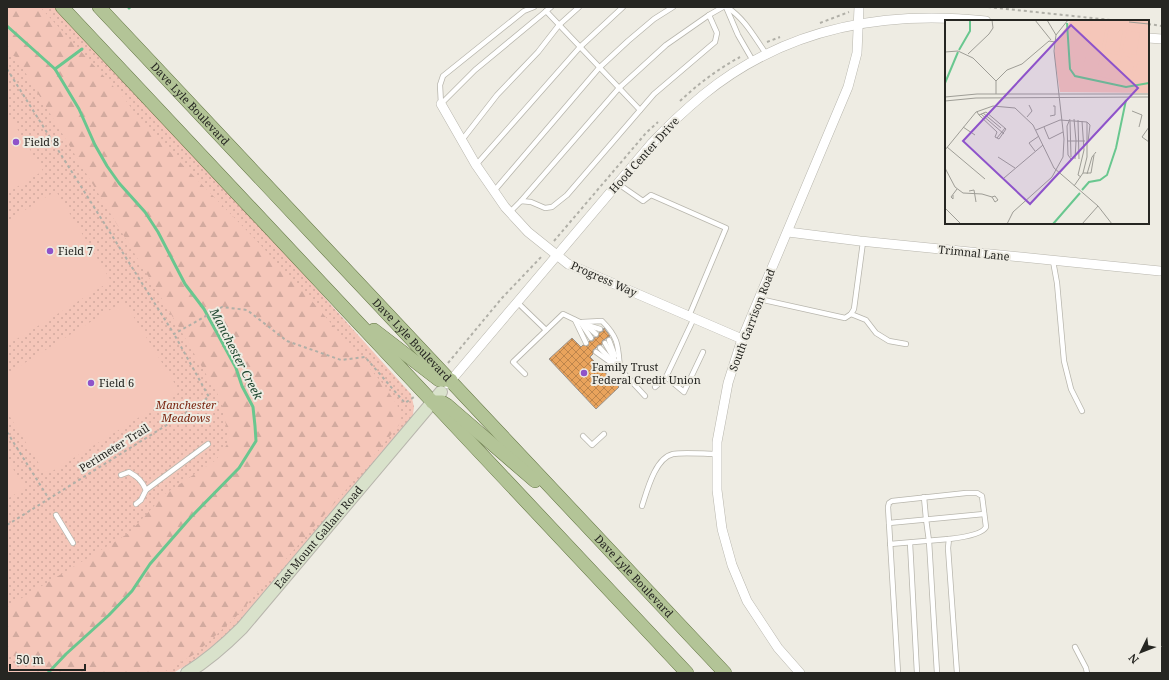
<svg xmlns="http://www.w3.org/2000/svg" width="1169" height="680" viewBox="0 0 1169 680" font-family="'Noto Serif',serif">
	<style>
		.green { fill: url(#green-dots) }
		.forest { fill: url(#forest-firs) }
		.pitch { fill: #f5c6b9 }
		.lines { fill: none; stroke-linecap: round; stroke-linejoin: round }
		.stream { stroke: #69c78f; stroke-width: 3 }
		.building { fill: url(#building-cross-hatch); stroke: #9a938d }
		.lane-casing { stroke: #b8b6ad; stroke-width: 6 }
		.street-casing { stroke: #b8b6ad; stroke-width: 10 }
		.secondary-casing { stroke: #b8b6ad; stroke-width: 14 }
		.primary-casing { stroke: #617341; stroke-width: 14 }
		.path { stroke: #b0afa7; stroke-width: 2; stroke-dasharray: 3 3; stroke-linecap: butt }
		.lane { stroke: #fff; stroke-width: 4.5 }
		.street { stroke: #fff; stroke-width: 9 }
		.secondary { stroke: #d9e2cb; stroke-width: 12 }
		.primary { stroke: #b3c497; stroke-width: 13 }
		.poi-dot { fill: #8e53ca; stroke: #eeece3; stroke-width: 1.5 }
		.labels { text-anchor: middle; stroke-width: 4; stroke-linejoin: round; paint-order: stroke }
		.street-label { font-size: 11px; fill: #262622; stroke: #eeece3 }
		.poi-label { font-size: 11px; fill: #262622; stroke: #eeece3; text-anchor: start }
		.park-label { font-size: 11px; font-style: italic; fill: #7b2712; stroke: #eeece3 }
		.water-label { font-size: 12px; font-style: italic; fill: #1f4730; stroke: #eeece3 }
		.inset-river { fill: none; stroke: #69c78f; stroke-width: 2 }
		.inset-road { fill: none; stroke: #9e9d96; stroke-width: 1 }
		.view { fill: #8e53ca; fill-opacity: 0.15; stroke: #8e53ca; stroke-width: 2 }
		.inset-edge { fill: none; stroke: #262622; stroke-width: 2 }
	</style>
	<defs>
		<pattern id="green-dots" width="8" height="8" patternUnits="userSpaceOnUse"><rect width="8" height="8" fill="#f5c6b9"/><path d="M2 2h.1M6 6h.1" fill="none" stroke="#d2aa9f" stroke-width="1.8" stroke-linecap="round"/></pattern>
		<pattern id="forest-firs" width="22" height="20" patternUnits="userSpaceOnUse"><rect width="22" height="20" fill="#f5c6b9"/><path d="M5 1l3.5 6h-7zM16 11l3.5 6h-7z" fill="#d2aa9f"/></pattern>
		<pattern id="building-cross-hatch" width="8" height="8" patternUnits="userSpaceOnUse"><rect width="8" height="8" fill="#e9a35c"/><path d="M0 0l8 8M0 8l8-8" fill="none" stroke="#bd854c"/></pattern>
	</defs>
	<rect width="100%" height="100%" fill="#eeece3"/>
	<path class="green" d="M7,7H55L256,221L411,394L414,407L412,422L239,624L199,658L173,673H7Z"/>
	<path class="forest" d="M7,7H40L124,98L143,124L254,238L306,294L383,384L400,409L399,425L345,491L235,618L195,654L162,673H37V666L7,653V607L129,533L154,506L160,497L216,460L228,443L227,430L221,400L177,324L16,57L7,53Z"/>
	<g class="pitch">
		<path d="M7,112L43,171L7,193Z"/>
		<path d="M56,191L111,281L7,345V221Z"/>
		<path d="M124,301L180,392L46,475L7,412V374Z"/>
		<path d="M7,459L25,488L7,499Z"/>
	</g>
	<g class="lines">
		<g class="stream">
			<path d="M129,8L130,7"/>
			<path d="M7,26L55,69L79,109L95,145L107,166L119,183L145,212L158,232L185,284L204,309L236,368L242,386L253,407L255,426L256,441L239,468L191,517L150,564L132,591L109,615L66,654L48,673"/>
			<path d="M55,69L82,49"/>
		</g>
	</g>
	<path class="building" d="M604,328L610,336L602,341V345H598L596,348L593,350V354L590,357L619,387L596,409L549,359L572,338L581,347L583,345L588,346L589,341H593L595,337H598L599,333L603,331Z"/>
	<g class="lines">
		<defs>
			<g id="lane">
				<path d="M726,7L738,35L753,61"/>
				<path d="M727,7C746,20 754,37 767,55"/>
				<path d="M546,11L640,110"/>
				<path d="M441,104L475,70L551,7"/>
				<path d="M441,104L440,85L443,76L524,11L534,7"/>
				<path d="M462,140L497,95L538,52L559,25L579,7"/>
				<path d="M476,165L580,47L623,7"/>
				<path d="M617,183L643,201L651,195L726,228L689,316"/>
				<path d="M494,191L599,68L628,41L654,19L673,7"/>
				<path d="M521,201L619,88L666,45L709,15"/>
				<path d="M510,212L521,201L531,202L545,208L552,207L567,195L654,94L715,42L717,33L709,15L723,7"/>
				<path d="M1053,261L1057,283L1064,361L1071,389L1082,411"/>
				<path d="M759,299L845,318L851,314L854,309L863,242"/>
				<path d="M517,302L546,330"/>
				<path d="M851,314L866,320L876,333L889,341L906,344"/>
				<path d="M575,320L586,343"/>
				<path d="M582,322L602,321C619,338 618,346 620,369"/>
				<path d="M581,323L591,338"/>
				<path d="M587,325L600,329"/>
				<path d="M609,340L615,356"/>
				<path d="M605,343L620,369L645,396"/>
				<path d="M600,348L613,362"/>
				<path d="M596,352L617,367"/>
				<path d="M525,374L513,362L563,314L586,325L596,334"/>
				<path d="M666,377L684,392L703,352"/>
				<path d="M655,387L666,377L694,318"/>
				<path d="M583,436L592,445L604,434"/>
				<path d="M121,475L129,472C138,477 142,481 146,490L141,500L136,504"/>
				<path d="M146,490L208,444"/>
				<path d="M924,497L926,519L929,541L937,673"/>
				<path d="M642,506C647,491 655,458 673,454C683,452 705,454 717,454"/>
				<path d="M56,515L73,543"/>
				<path d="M889,523L984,514"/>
				<path d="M910,543L917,673"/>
				<path d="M890,544L949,539"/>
				<path d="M1075,647L1086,668L1087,673"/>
				<path d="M898,673L888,507L889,503L892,501L966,493H977L982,496L986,527C982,535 958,538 949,539L948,548L957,673"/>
			</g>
			<g id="street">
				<path d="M1148,38L1162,39"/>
				<path d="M441,104L476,165L505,207L528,232L568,264L742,339"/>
				<path d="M788,232L860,241L1160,271"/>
				<path d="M448,384L652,143C668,126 685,110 703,95C785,28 883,10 986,21"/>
				<path d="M800,673L778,648L747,601L732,565L722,529L717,490V442L728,383L742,339L848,87L857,53L859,7"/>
			</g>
			<g id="secondary">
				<path id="s1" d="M187,673C208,660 225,645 242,628L441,392"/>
			</g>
			<g id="primary">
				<path d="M62,7L687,673"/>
				<path id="s2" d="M99,7L725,673"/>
				<path d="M374,330L439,380H451"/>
				<path d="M432,402H442L447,405L535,481"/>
			</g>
		</defs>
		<use href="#lane" class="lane-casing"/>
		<use href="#street" class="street-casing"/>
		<use href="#secondary" class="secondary-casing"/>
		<use href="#primary" class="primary-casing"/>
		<g class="path">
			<path d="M988,7L1120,21"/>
			<path d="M820,23L849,12"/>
			<path d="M1148,24L1162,26"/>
			<path d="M767,42L780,37"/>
			<path d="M7,69L174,334L222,307L247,310L287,341L341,360L365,357L405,403L414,397"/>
			<path d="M680,101C698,84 718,69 740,57"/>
			<path d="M554,241L646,133L658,122"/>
			<path d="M448,363L502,298L543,255"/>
			<path d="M7,432L49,499"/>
			<path d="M7,525L178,418L209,397L174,334"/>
		</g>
		<use href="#lane" class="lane"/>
		<use href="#street" class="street"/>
		<use href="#secondary" class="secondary"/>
		<use href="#primary" class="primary"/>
	</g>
	<g class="poi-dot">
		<circle cx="16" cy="142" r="4"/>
		<circle cx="50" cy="251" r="4"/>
		<circle cx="584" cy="373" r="4"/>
		<circle cx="91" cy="383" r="4"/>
	</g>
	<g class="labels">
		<g class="street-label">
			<text dy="4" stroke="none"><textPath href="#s2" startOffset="133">Dave Lyle Boulevard</textPath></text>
			<text transform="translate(644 155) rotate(-48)" y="4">Hood Center Drive</text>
			<text transform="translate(974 253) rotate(6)" y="4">Trimnal Lane</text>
			<text transform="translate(604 279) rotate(24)" y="4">Progress Way</text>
			<text transform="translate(752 320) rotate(-69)" y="4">South Garrison Road</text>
			<text dy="4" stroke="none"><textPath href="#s2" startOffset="457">Dave Lyle Boulevard</textPath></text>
			<text transform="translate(114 448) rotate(-32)" y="4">Perimeter Trail</text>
			<text dy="4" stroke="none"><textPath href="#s1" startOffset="190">East Mount Gallant Road</textPath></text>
			<text dy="4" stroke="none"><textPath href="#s2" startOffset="781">Dave Lyle Boulevard</textPath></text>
		</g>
		<g class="poi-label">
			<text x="24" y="146">Field 8</text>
			<text x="58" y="255">Field 7</text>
			<text x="592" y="371">Family Trust<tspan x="592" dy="13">Federal Credit Union</tspan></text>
			<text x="99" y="387">Field 6</text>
		</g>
		<g class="park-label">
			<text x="186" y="409">Manchester<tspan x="186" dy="13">Meadows</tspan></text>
		</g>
		<g class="water-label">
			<text transform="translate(236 354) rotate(63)" y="4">Manchester Creek</text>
		</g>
	</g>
	<g transform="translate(945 20)">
		<rect width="204" height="204" fill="#eeece3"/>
		<path d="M126,0H204V73L115,72L109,34L111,22Z" fill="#f5c6b9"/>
		<path d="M132,6L128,50L186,64L193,42L204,38V71L116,70L110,34L112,22L121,8L124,10Z" fill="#f5c6b9"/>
		<path d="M147,3L161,6L157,28L143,26ZM164,7L178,10L174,32L160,29ZM182,10L195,13L191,35L177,32ZM142,29L156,32L152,53L138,50ZM159,32L173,35L169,56L155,53ZM177,36L190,38L186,59L172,57Z" fill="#f5c6b9"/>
		<path class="inset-river" d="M122,3L125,49L130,56L181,67L204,63M14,30L25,11V0M0,63L13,32M137,170L144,162L155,160L162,155L171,128L181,80M108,204L135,173"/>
		<path class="inset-road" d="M90,0L106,20M102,0L111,15M184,2L204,4M0,32L13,31L28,38L51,61V74M23,34L44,14L48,8L47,0M51,61L62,50L77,44L104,21L110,22M0,77L32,74H204M0,81L31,78L204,77M187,91L197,95L194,107M32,92L34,95L41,92L61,109L54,119L50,117L52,112L34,95M38,93L56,108M36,94L59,114M105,96L110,95V86H108M82,97L87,91L84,85M125,99L122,106L123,135L126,139M129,99L131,121L130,139M133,100L134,139M125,101L126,137M142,102L145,105L143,122M18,107L30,115M99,107L104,119L118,112M204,107L197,117L204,122M91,110L115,100L142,102M52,118L60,108M123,121H140M2,127L40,159M0,130L31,92L48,86L70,88L88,105L109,148L153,186L167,204M90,131L84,123L94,116M53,137L70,148M0,148L10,167L18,173L37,174L47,177L50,182L53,180L50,176L47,177M138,153L142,137V102M142,154L147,137L151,132M136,157L133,155L139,130L137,101M59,158L98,125M129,166L138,153H146L149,135M24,171L29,170L31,182M8,175V179L6,177L12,169M0,188L16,204M62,204L68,192L107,157L118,137L119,119L109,31L111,15L123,0M137,204L153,186"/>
		<path class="view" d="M126,5L193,68L85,184L18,121Z"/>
		<rect width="204" height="204" class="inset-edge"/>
	</g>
	<rect width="1169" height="680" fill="none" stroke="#262622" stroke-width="16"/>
	<g transform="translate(1141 652) rotate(227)" stroke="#eeece3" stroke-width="3" paint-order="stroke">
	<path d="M0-3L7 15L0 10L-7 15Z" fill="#262622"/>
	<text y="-6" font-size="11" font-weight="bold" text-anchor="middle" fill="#262622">N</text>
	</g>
	<path d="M10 664v6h75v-6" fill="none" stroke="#262622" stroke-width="2"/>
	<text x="16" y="664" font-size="12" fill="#262622" stroke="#eeece3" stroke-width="3" paint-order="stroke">50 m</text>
</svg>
